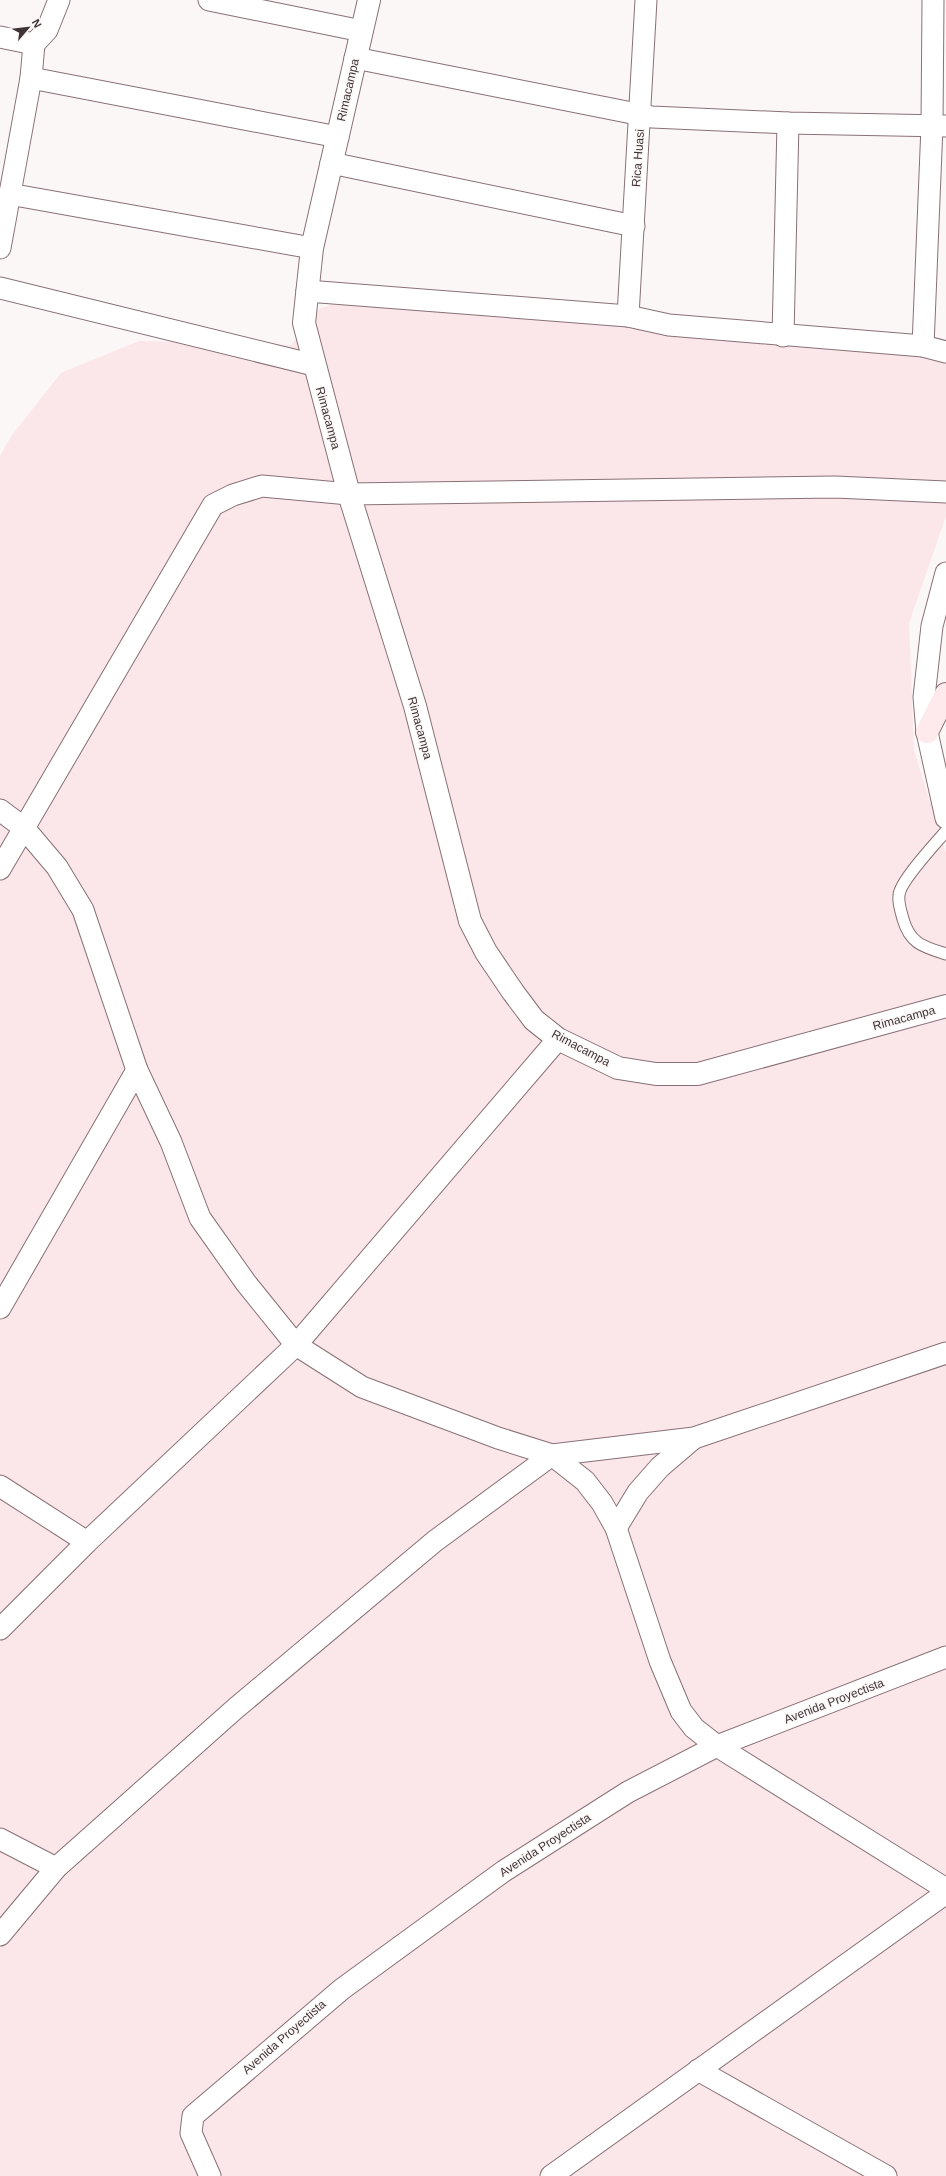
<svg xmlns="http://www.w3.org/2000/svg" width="946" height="2176" viewBox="0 0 946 2176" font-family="Helvetica,sans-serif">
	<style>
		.built { fill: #fbe6e9 }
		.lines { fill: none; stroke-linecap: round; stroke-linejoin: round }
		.service-casing { stroke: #887175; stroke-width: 13 }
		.minor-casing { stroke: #887175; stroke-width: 23 }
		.tertiary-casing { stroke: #887175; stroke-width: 24 }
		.secondary-casing { stroke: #887175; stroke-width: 24 }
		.service { stroke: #fff; stroke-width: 11 }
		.minor { stroke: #fff; stroke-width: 21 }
		.tertiary { stroke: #fff; stroke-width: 22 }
		.secondary { stroke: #fee9ed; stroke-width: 22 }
		.labels { text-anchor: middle; stroke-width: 3; stroke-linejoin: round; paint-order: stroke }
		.street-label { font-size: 12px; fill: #3e3436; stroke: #fcf7f7 }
	</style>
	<rect width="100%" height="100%" fill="#fcf7f7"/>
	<path class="built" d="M351,298L946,353V516L909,623L914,750L946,853V2176H0V456L12,435L61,373L139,341L291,345L319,309Z"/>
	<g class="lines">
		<defs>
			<path id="service" d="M946,831C936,843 900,881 899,895C898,904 901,911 903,919C910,944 924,947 946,954"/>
			<g id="minor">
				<path d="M209,0L362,31"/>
				<path d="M0,37L34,44"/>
				<path d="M355,58L652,117L788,123L946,126"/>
				<path d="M31,78L338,137"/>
				<path d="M331,163L634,226"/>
				<path d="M9,194L312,248"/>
				<path d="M0,248L31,78L34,44L47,30L59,0"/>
				<path d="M0,288L314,365"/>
				<path d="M307,291L628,316L669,325L923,346L946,352"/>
				<path d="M628,316L646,0"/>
				<path d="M783,336L788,123"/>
				<path d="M923,346L932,126L933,0"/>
				<path d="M946,573L932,626L924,697L927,732L946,818"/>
				<path d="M0,810L24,828L57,867L83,910L137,1070L171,1142L200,1218L246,1283L296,1345L362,1387L498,1438L552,1455L585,1481L602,1503L616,1528L660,1661L681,1711L694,1728L717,1746L946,1889"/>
				<path d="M0,869L213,505L233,495L262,486L349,494L835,487L946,492"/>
				<path d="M0,1308L137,1070"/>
				<path d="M0,1486L87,1542"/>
				<path d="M616,1528L638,1492L660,1467L694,1438"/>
				<path d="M0,1629L87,1542L296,1345L558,1039"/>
				<path d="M0,1839L56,1868"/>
				<path d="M0,1935L56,1868L236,1708L435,1541L552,1455L694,1438L946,1353"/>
				<path d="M698,2070L886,2176"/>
				<path d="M210,2176L191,2133L193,2116L342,1989L504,1871L628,1792L717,1746L946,1657"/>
				<path d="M551,2176L946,1893"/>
			</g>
			<path id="tertiary" d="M369,0L312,248L304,323L349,494L415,706L470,921L486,952L513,992L534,1020L558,1039L618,1068L656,1074H698L946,1006"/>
			<path id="secondary" d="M927,732L946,694"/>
		</defs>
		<use href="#service" class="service-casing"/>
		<use href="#minor" class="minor-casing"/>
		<use href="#tertiary" class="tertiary-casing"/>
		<use href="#secondary" class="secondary-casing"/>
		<use href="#service" class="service"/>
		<use href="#minor" class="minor"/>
		<use href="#tertiary" class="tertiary"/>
		<use href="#secondary" class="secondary"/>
	</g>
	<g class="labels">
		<g class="street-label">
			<text transform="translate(348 90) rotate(-77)" y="4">Rimacampa</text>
			<text transform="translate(638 158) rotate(-86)" y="4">Rica Huasi</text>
			<text transform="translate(328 418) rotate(75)" y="4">Rimacampa</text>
			<text transform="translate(420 728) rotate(75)" y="4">Rimacampa</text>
			<text transform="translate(904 1018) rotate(-15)" y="4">Rimacampa</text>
			<text transform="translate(581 1048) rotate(28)" y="4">Rimacampa</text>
			<text transform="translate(834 1701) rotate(-21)" y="4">Avenida Proyectista</text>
			<text transform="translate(545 1845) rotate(-33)" y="4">Avenida Proyectista</text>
			<text transform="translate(284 2037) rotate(-41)" y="4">Avenida Proyectista</text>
		</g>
	</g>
	<g transform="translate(28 28) rotate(62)" stroke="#fcf7f7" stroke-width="3" paint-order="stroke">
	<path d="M0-3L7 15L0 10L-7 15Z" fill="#3e3436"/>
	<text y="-6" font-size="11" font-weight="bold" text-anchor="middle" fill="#3e3436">N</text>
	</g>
</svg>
